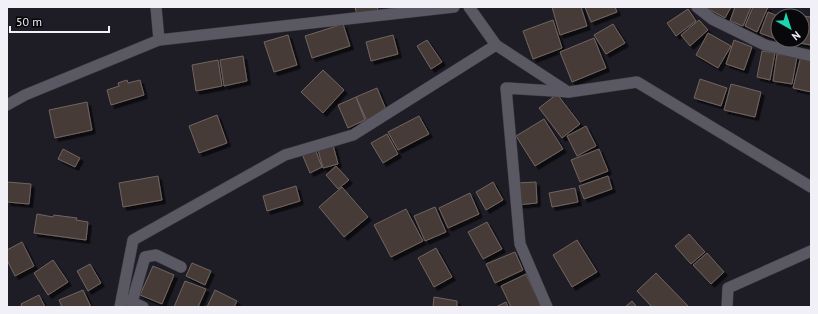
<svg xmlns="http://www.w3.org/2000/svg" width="818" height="314" viewBox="0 0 818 314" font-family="'PT Sans',sans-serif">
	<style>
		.building { fill: #463b37; stroke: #716561; filter: url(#shadow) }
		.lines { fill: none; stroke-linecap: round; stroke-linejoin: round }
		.minor-casing { stroke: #3b3a42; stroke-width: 12 }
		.minor { stroke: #595863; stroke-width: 11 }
	</style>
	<defs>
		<filter id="shadow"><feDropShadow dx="3.5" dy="3.5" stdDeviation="0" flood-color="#0009"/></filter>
	</defs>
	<rect width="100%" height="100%" fill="#1e1d26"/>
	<g class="building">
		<path d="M355,7H377L378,11L357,15Z"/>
		<path d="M552,7H581L587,26L560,35Z"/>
		<path d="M585,7H615L617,12L591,22Z"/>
		<path d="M705,7H731L725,18Z"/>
		<path d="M735,7H751L743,26L730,21Z"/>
		<path d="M753,7H768L757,32L745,26Z"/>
		<path d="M688,9L696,21L676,36L667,23Z"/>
		<path d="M768,12L778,16V35L776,39L760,33Z"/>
		<path d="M787,14L811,17V45L783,40H802V16H787Z"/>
		<path d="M553,20L562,48L533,59L523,31Z"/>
		<path d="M699,20L708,30L690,46L681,35Z"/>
		<path d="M343,24L350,46L312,58L305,36Z"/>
		<path d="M613,24L625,43L606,54L594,35Z"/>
		<path d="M708,33L731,46L718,68L696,55Z"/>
		<path d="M288,35L297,65L274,72L264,42Z"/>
		<path d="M393,35L398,54L371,61L366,42Z"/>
		<path d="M594,38L606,68L572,82L560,52Z"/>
		<path d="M427,40L442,62L431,69L417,46Z"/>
		<path d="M734,40L752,47L744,70L726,64Z"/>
		<path d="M762,51L775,53L770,80L757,77Z"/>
		<path d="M777,54L797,57L792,84L773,81Z"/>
		<path d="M243,56L247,81L224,86L220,60Z"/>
		<path d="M801,56L811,58V92L793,88Z"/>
		<path d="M218,60L222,86L196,91L192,65Z"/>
		<path d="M323,70L344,90L323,113L301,92Z"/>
		<path d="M700,79L727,88L721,106L694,98Z"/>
		<path d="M127,80L128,83L140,80L144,95L111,105L107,90L119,86L118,83Z"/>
		<path d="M731,84L761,92L755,117L724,110Z"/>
		<path d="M377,88L387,112L367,121L356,97Z"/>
		<path d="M557,94L580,124L562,138L539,108Z"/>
		<path d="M356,97L365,120L348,128L338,105Z"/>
		<path d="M87,102L92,130L55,138L49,110Z"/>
		<path d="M217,115L227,143L199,153L189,126Z"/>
		<path d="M419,116L429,134L398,150L388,132Z"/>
		<path d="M544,119L563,149L535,166L516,136Z"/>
		<path d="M586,126L596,146L577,156L567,136Z"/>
		<path d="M387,134L398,154L383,163L371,143Z"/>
		<path d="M333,145L338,164L323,168L318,150Z"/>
		<path d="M63,149L80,158L75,167L58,159Z"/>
		<path d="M315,149L322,167L310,173L302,154Z"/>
		<path d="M599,149L608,171L580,182L571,160Z"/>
		<path d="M336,166L349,180L338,189L326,175Z"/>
		<path d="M158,176L162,200L123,207L119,183Z"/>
		<path d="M608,176L612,189L584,199L579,186Z"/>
		<path d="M7,182L31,184L29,204L7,202Z"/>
		<path d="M493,182L503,200L486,210L476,192Z"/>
		<path d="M536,182L537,203L517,205L516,183Z"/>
		<path d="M296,186L300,201L267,211L263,196Z"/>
		<path d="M342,187L368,217L344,237L319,207Z"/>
		<path d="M575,188L578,202L552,207L549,193Z"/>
		<path d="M470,193L479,214L448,228L439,208Z"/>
		<path d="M435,207L446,232L425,241L414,216Z"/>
		<path d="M406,209L423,241L391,257L374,225Z"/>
		<path d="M37,214L53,217L54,215L77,218L76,220L88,222L86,240L34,233Z"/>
		<path d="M487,222L502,249L483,259L468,232Z"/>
		<path d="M689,234L705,252L691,264L675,246Z"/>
		<path d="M577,240L597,272L572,287L553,255Z"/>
		<path d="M22,242L34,266L15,276L7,260V250Z"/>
		<path d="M436,248L452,277L434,287L418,258Z"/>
		<path d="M515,252L523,270L495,283L486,264Z"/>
		<path d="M707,253L724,272L711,284L693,265Z"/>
		<path d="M53,260L68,282L48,295L34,273Z"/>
		<path d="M192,263L211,271L205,285L186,276Z"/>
		<path d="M90,264L101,283L88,291L77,271Z"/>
		<path d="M153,266L174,275L162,304L140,295Z"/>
		<path d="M656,273L689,307H652L637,291Z"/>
		<path d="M526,274L541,306L539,307H511L501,286Z"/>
		<path d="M185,281L206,289L198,307H174Z"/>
		<path d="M83,290L91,307H62L59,300Z"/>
		<path d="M215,290L237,301L234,307H207Z"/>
		<path d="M39,295L45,307H22L21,304Z"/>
		<path d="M434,297L457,301V307H433Z"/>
		<path d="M632,301L637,307H625Z"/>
		<path d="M506,302L508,307H496Z"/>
	</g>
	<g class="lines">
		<defs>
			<g id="minor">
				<path d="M469,7L496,45L568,92"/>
				<path d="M697,7L712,19L765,45L811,56"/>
				<path d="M159,40L454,7"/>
				<path d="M7,105L25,95L159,40L156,7"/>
				<path d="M125,299L143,307"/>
				<path d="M132,302L145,257L156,255L181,267"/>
				<path d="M120,307L133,240L285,155L353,135L496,45"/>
				<path d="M547,307L520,244L506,88L569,92L637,82L811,187"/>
				<path d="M727,307L728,288L811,251"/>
			</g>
		</defs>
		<use href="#minor" class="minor-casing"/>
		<use href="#minor" class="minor"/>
	</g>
	<rect width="818" height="314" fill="none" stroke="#f1f0f7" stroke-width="16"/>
	<g transform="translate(790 28) rotate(141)"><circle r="19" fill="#08080b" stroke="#656569"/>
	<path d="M0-3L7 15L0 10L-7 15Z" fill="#1fd5b0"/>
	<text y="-6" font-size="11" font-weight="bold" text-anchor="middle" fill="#f1f0f7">N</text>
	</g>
	<path d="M10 26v6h99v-6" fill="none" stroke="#f1f0f7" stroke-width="2"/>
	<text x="16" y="26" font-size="12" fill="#f1f0f7" stroke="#08080b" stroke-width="3" paint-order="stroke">50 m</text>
</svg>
